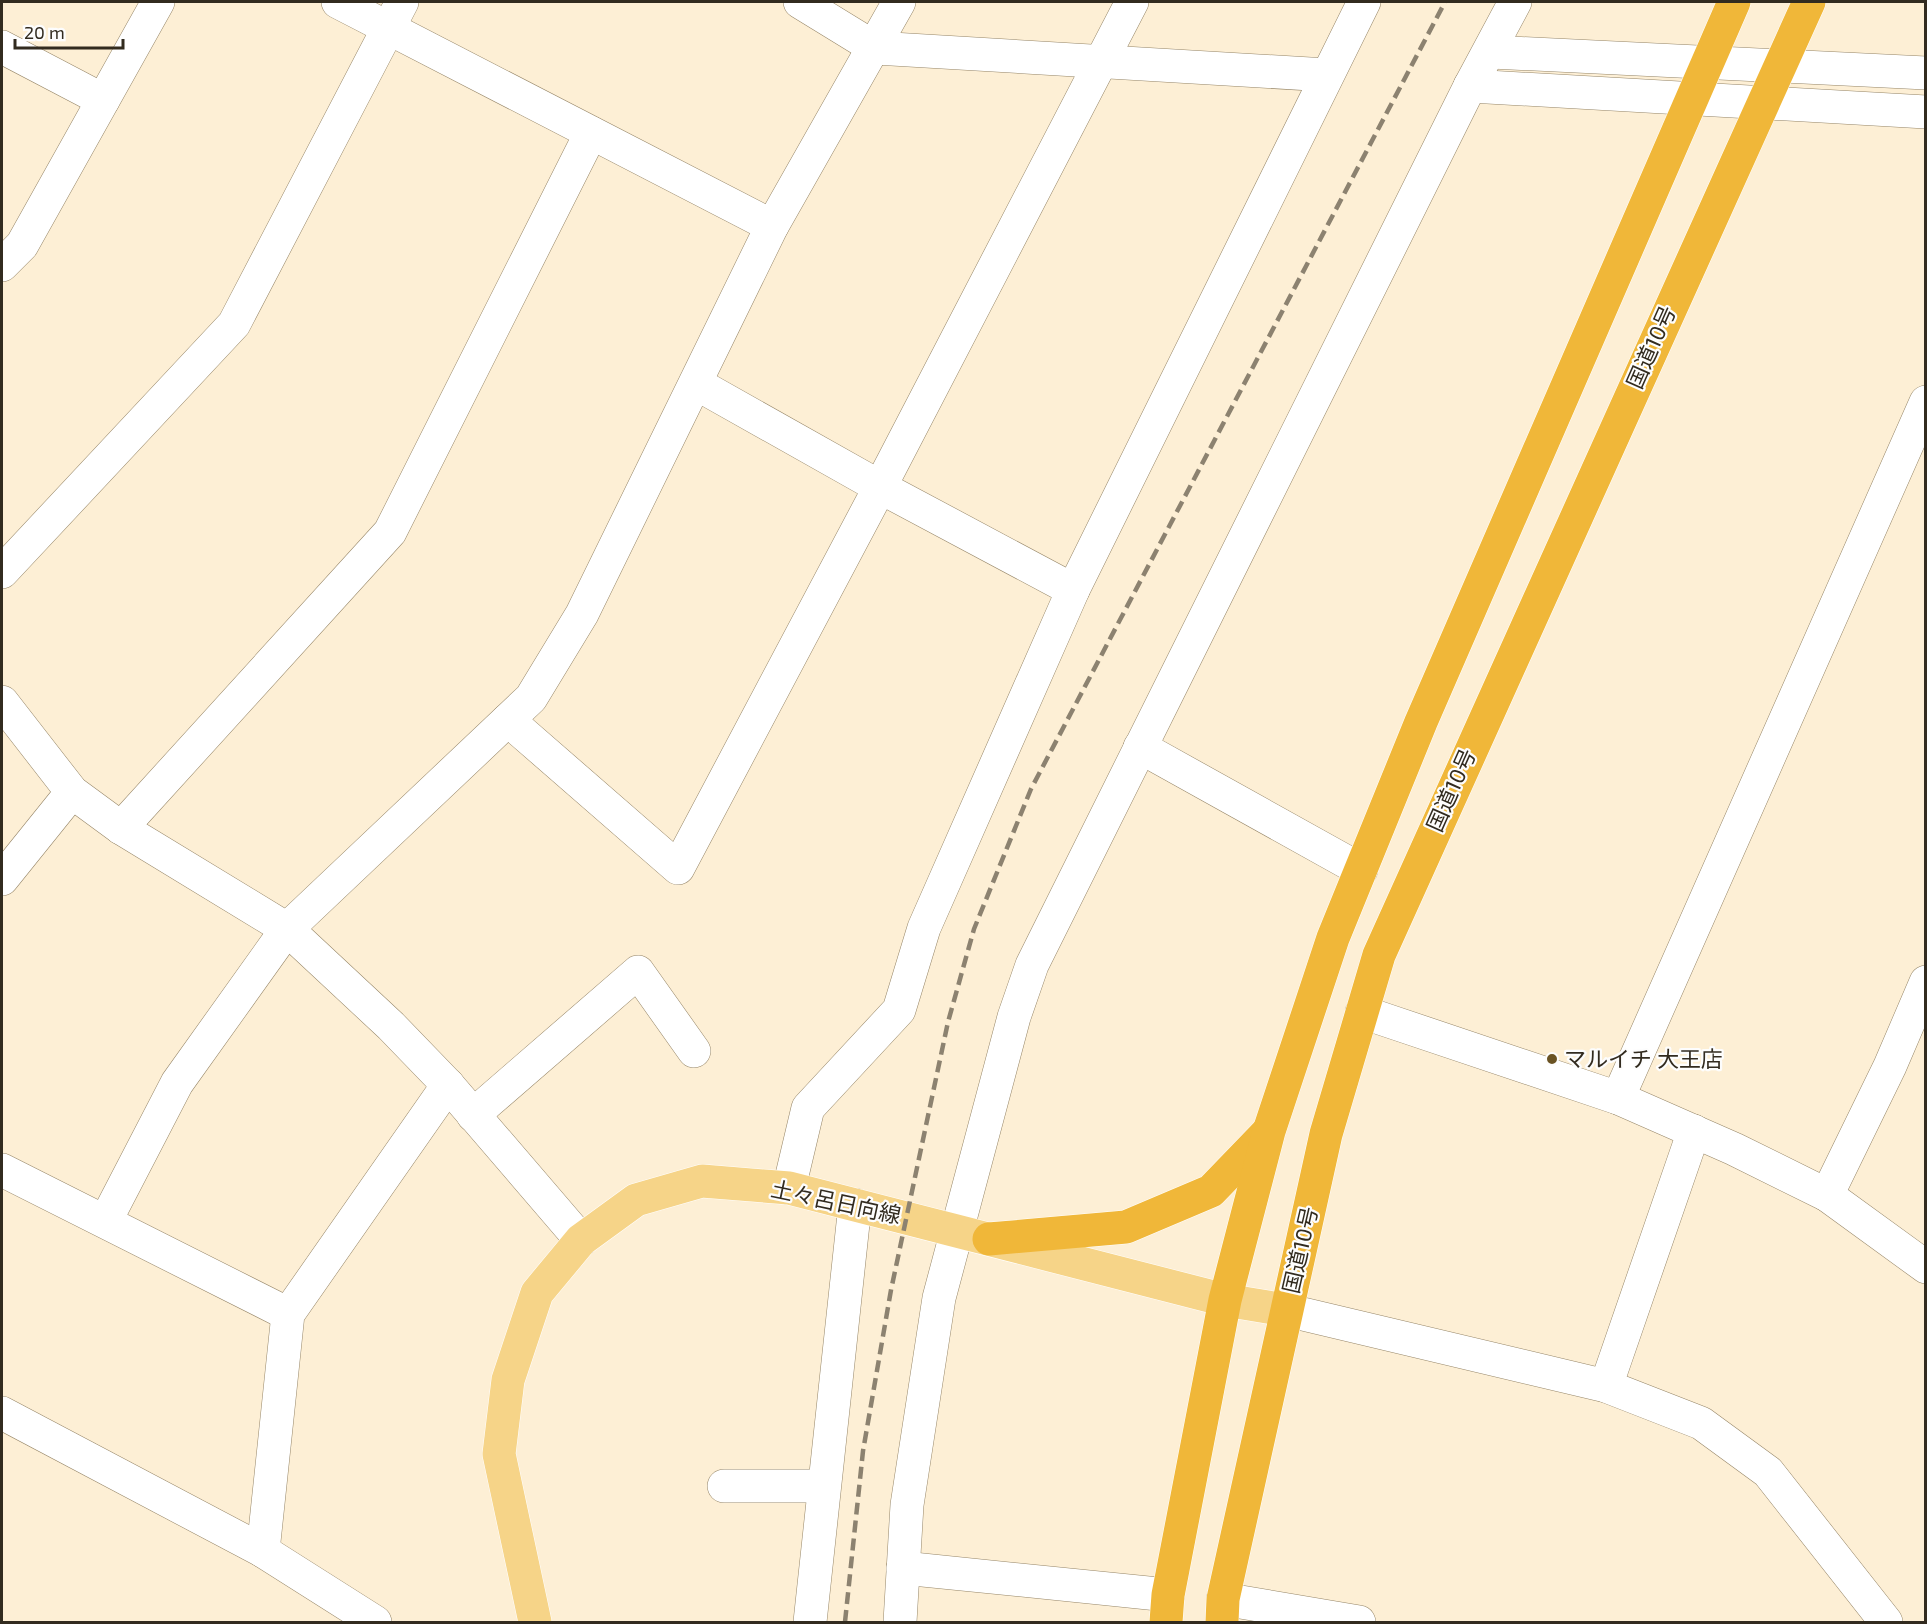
<svg xmlns="http://www.w3.org/2000/svg" width="1927" height="1624" viewBox="0 0 1927 1624" font-family="'Exo 2','Noto Sans JP',sans-serif">
	<style>
		.lines { fill: none; stroke-linecap: round; stroke-linejoin: round }
		.minor-casing { stroke: #968668; stroke-width: 34 }
		.major-casing { stroke: #fff; stroke-width: 34 }
		.highway-casing { stroke: #fff; stroke-width: 34 }
		.minor { stroke: #fff; stroke-width: 33 }
		.major { stroke: #f6d488; stroke-width: 33 }
		.highway { stroke: #f0b739; stroke-width: 33 }
		.rail { stroke: #8c8270; stroke-width: 4.5; stroke-dasharray: 12 6; stroke-linecap: butt }
		.poi-dot { fill: #6a5323; stroke: #fdfdfd; stroke-width: 2 }
		.labels { text-anchor: middle; stroke-width: 4.5; stroke-linejoin: round; paint-order: stroke }
		.street-label { font-size: 22px; fill: #322b1f; stroke: #fdfdfd }
		.poi-label { font-size: 22px; fill: #322b1f; stroke: #fdfdfd; text-anchor: start }
	</style>
	<rect width="100%" height="100%" fill="#fdefd5"/>
	<g class="lines">
		<defs>
			<g id="minor">
				<path d="M338,2L772,226"/>
				<path d="M800,2L875,48L1327,75"/>
				<path d="M2,47L103,100"/>
				<path d="M1491,52L1926,73"/>
				<path d="M1470,86L1926,112"/>
				<path d="M2,265L22,245L158,2"/>
				<path d="M697,384L880,487L1073,590"/>
				<path d="M2,572L234,324L402,2"/>
				<path d="M2,702L72,792L121,828L287,929L391,1026L448,1085L581,1240"/>
				<path d="M508,720L678,868L880,487L1132,2"/>
				<path d="M1140,747L1361,870"/>
				<path d="M121,828L390,532L591,133"/>
				<path d="M2,879L72,792"/>
				<path d="M1362,1012L1618,1098L1734,1149L1827,1195L1926,1267"/>
				<path d="M1618,1098L1926,402"/>
				<path d="M473,1115L638,972L694,1051"/>
				<path d="M2,1170L288,1314"/>
				<path d="M789,1188L808,1108L899,1010L924,928L1073,590L1364,2"/>
				<path d="M1827,1195L1890,1066L1926,982"/>
				<path d="M106,1220L177,1083L287,929L531,698L582,614L772,226L899,2"/>
				<path d="M1286,1310L1606,1386L1701,1423L1768,1472L1886,1622"/>
				<path d="M1606,1386L1694,1131"/>
				<path d="M2,1413L263,1551L375,1622"/>
				<path d="M724,1486H823"/>
				<path d="M263,1551L288,1314L448,1085"/>
				<path d="M903,1568L1168,1595"/>
				<path d="M1223,1599L1359,1622"/>
				<path d="M810,1622L855,1205"/>
				<path d="M900,1622L907,1505L939,1298L1014,1017L1032,965L1470,86L1515,2"/>
			</g>
			<path id="major" d="M535,1622L499,1454L508,1380L537,1293L581,1240L636,1200L702,1181L789,1188L1225,1300L1286,1310"/>
			<g id="highway">
				<path d="M989,1239L1126,1227L1211,1191L1267,1133"/>
				<path d="M1166,1622L1168,1595L1225,1300L1269,1131L1333,938L1421,722L1734,2"/>
				<path d="M1222,1622L1223,1599L1326,1134L1379,955L1809,2"/>
			</g>
		</defs>
		<use href="#minor" class="minor-casing"/>
		<use href="#major" class="major-casing"/>
		<use href="#highway" class="highway-casing"/>
		<use href="#minor" class="minor"/>
		<use href="#major" class="major"/>
		<use href="#highway" class="highway"/>
		<path class="rail" d="M845,1622L863,1451L891,1290L948,1022L974,929L1031,789L1445,2"/>
	</g>
	<circle class="poi-dot" cx="1552" cy="1059" r="6"/>
	<g class="labels">
		<g class="street-label">
			<text transform="translate(1651 347) rotate(-66)" y="8">国道10号</text>
			<text transform="translate(1451 790) rotate(-66)" y="8">国道10号</text>
			<text transform="translate(836 1202) rotate(12)" y="8">土々呂日向線</text>
			<text transform="translate(1300 1250) rotate(-77)" y="8">国道10号</text>
		</g>
		<g class="poi-label">
			<text x="1564" y="1067">マルイチ 大王店</text>
		</g>
	</g>
	<rect width="1927" height="1624" fill="none" stroke="#322b1f" stroke-width="6"/>
	<path d="M15 39v9h108v-9" fill="none" stroke="#322b1f" stroke-width="3"/>
	<text x="24" y="39" font-size="18" fill="#322b1f" stroke="#fdfdfd" stroke-width="4.5" paint-order="stroke">20 m</text>
</svg>
